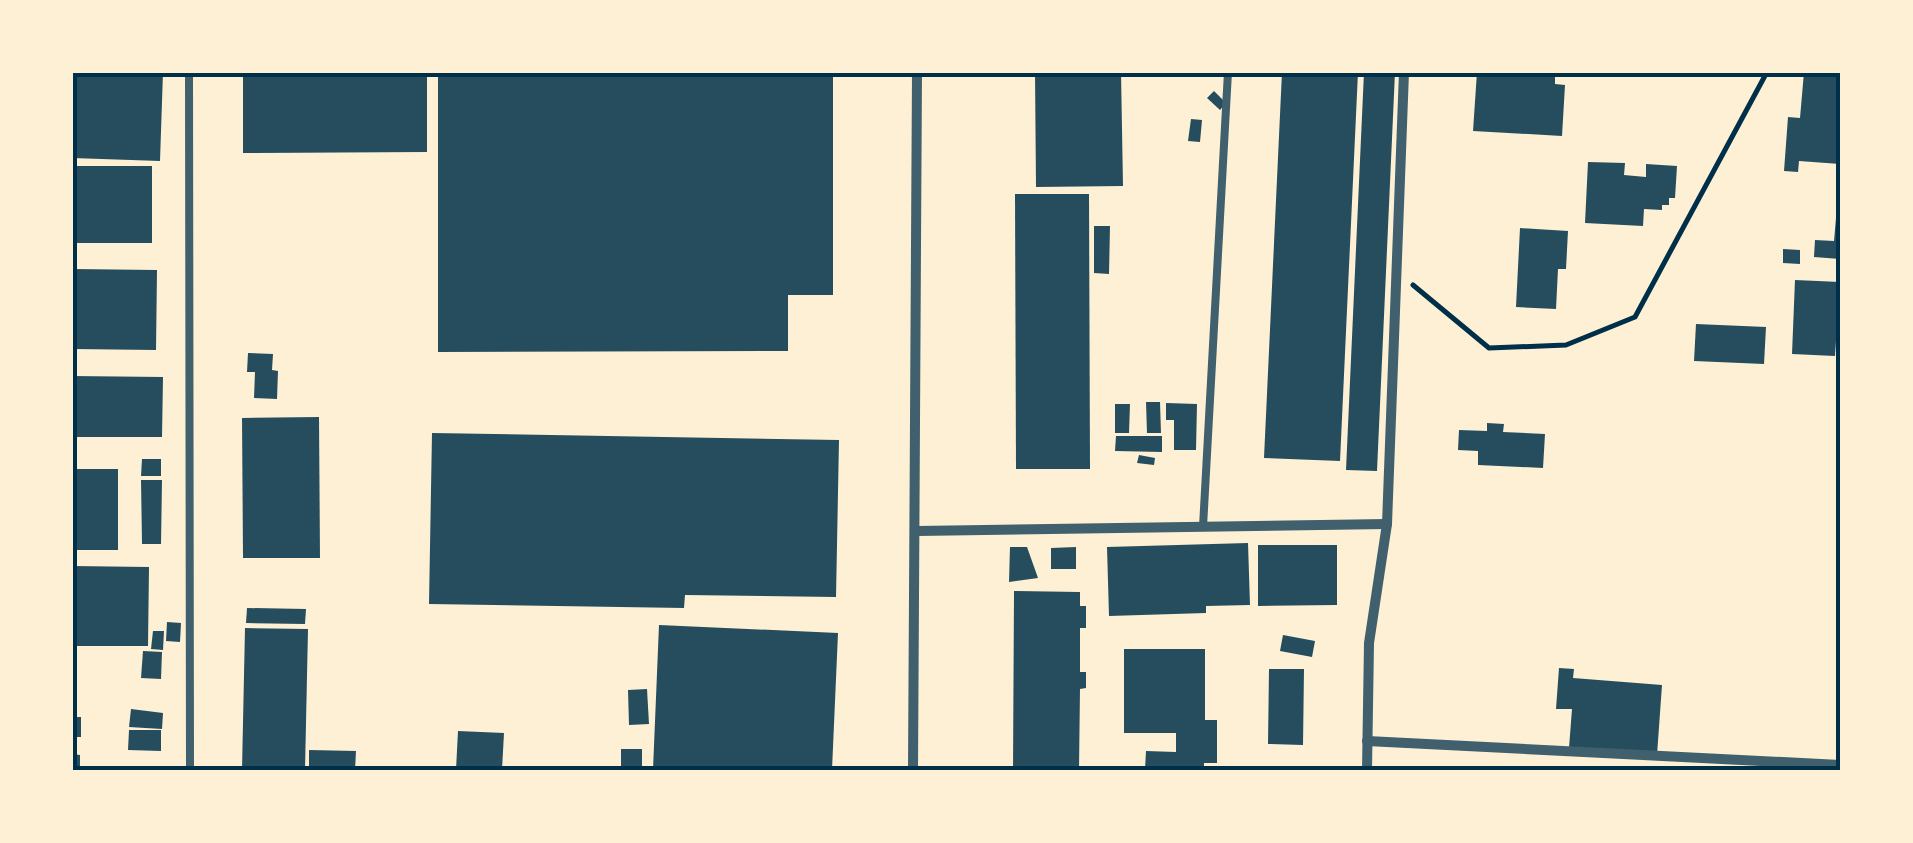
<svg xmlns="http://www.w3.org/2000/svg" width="1913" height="843" viewBox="0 0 1913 843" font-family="Roboto,sans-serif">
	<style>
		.building { fill: #264d5e }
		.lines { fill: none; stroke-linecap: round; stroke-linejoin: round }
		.path { stroke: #003049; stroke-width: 5 }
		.service { stroke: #3f606c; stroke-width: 8 }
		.minor { stroke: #3f606c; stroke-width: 10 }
		.neatline { fill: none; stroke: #003049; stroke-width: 4 }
	</style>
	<rect width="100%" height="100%" fill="#fdf0d5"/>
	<g class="building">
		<path d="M72,72H163L160,161L72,158Z"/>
		<path d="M243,72H427V152L243,153Z"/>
		<path d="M438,72H833V295H788V351L438,352Z"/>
		<path d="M1035,72H1121L1123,186L1036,187Z"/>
		<path d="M1282,72H1358L1340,461L1264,458Z"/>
		<path d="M1364,72H1395L1377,471L1346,470Z"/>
		<path d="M1477,72L1555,74V84L1565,85L1562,136L1473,131Z"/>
		<path d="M1804,72H1840V164L1799,161L1798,172L1784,171L1788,117L1800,118Z"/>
		<path d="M1214,91L1226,103L1220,110L1207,98Z"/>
		<path d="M1191,119L1202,120L1200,142L1188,141Z"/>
		<path d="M1588,162L1625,163L1624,175L1646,177V164L1677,166L1675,198H1669V205H1662V210L1644,209L1643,226L1585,223Z"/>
		<rect x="72" y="166" width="80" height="77"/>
		<path d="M1015,194H1089L1090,469H1016Z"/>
		<path d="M1836,218H1840V259L1814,257L1815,240L1834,241Z"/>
		<path d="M1094,226H1110L1109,274L1094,273Z"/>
		<path d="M1520,228L1568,231L1566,269H1558L1556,309L1516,307Z"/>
		<path d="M1783,249L1800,250V264L1783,263Z"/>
		<path d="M72,269L157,270L156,350L72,349Z"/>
		<path d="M1795,280L1840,282L1835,356L1792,354Z"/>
		<path d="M1696,324L1766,327L1764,364L1694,361Z"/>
		<path d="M248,353L273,354L272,370L278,371L277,399L254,398L255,372H247Z"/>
		<path d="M72,376L163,377L162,437H72Z"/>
		<path d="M1146,402H1160L1161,433H1147Z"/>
		<path d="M1166,403L1197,404L1196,450H1174V420H1166Z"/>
		<path d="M1115,404H1130L1129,433H1115Z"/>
		<path d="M319,417L320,558H243L242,418Z"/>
		<path d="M1487,423L1504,424L1503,432L1545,434L1543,468L1478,465V451L1458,450L1459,430L1487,431Z"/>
		<path d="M432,433L839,440L836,597L685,595L684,608L429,604Z"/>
		<path d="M1116,436H1162V452L1115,451Z"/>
		<path d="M1139,455L1155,458L1154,465L1137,463Z"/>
		<path d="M142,459H161V476H141Z"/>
		<rect x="72" y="469" width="46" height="81"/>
		<path d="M141,480H162L161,544H142Z"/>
		<path d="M1248,543L1250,605L1206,606V613L1109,616L1107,547Z"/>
		<path d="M1258,545H1337V605L1258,606Z"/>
		<path d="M1010,547H1027L1038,578L1009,582Z"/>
		<path d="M1076,547V569H1051V548Z"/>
		<path d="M72,566L149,567L148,646H72Z"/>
		<path d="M1014,591L1080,592V606H1086V628H1080V672H1086V688L1080,689L1079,770H1013Z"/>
		<path d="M247,608L306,609L305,624L246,623Z"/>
		<path d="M167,622L181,623L180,642L166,641Z"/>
		<path d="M659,625L838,633L832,770H653Z"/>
		<path d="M245,628L308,629L305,770H242Z"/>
		<path d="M153,631H164L163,650L151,649Z"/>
		<path d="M1283,635L1315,641L1312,657L1280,651Z"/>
		<path d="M1124,649H1205V720H1217V763H1204V770H1145L1146,751L1176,752V733H1124Z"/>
		<path d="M143,651L162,652L161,679L141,678Z"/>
		<path d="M1559,668L1574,669L1573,678L1662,685L1657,755L1569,748L1572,709H1556Z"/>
		<path d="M1269,669H1304L1303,745L1268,744Z"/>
		<path d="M647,689L649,724L629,725L628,690Z"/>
		<path d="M131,709L163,713L162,729L129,727Z"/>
		<rect x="72" y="717" width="9" height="20"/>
		<path d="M129,730H161V751L128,750Z"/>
		<path d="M458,731L504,733L502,770H456Z"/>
		<rect x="621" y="749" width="21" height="21"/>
		<path d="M309,750L356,751L355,770H309Z"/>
		<path d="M72,754L80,755V770H72Z"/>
	</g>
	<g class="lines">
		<path class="path" d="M1413,285L1489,348L1566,345L1635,317L1767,72"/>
		<g class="service">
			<path d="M189,72L190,770"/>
			<path d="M1203,527L1228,72"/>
		</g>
		<g class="minor">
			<path d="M917,531L1387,524"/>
			<path d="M1367,741L1840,765"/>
			<path d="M913,770L917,72"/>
			<path d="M1367,770L1369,643L1387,524L1404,72"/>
		</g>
	</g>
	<rect width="1913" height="843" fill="none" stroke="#fdf0d5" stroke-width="150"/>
	<rect x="75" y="75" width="1763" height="693" class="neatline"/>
</svg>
